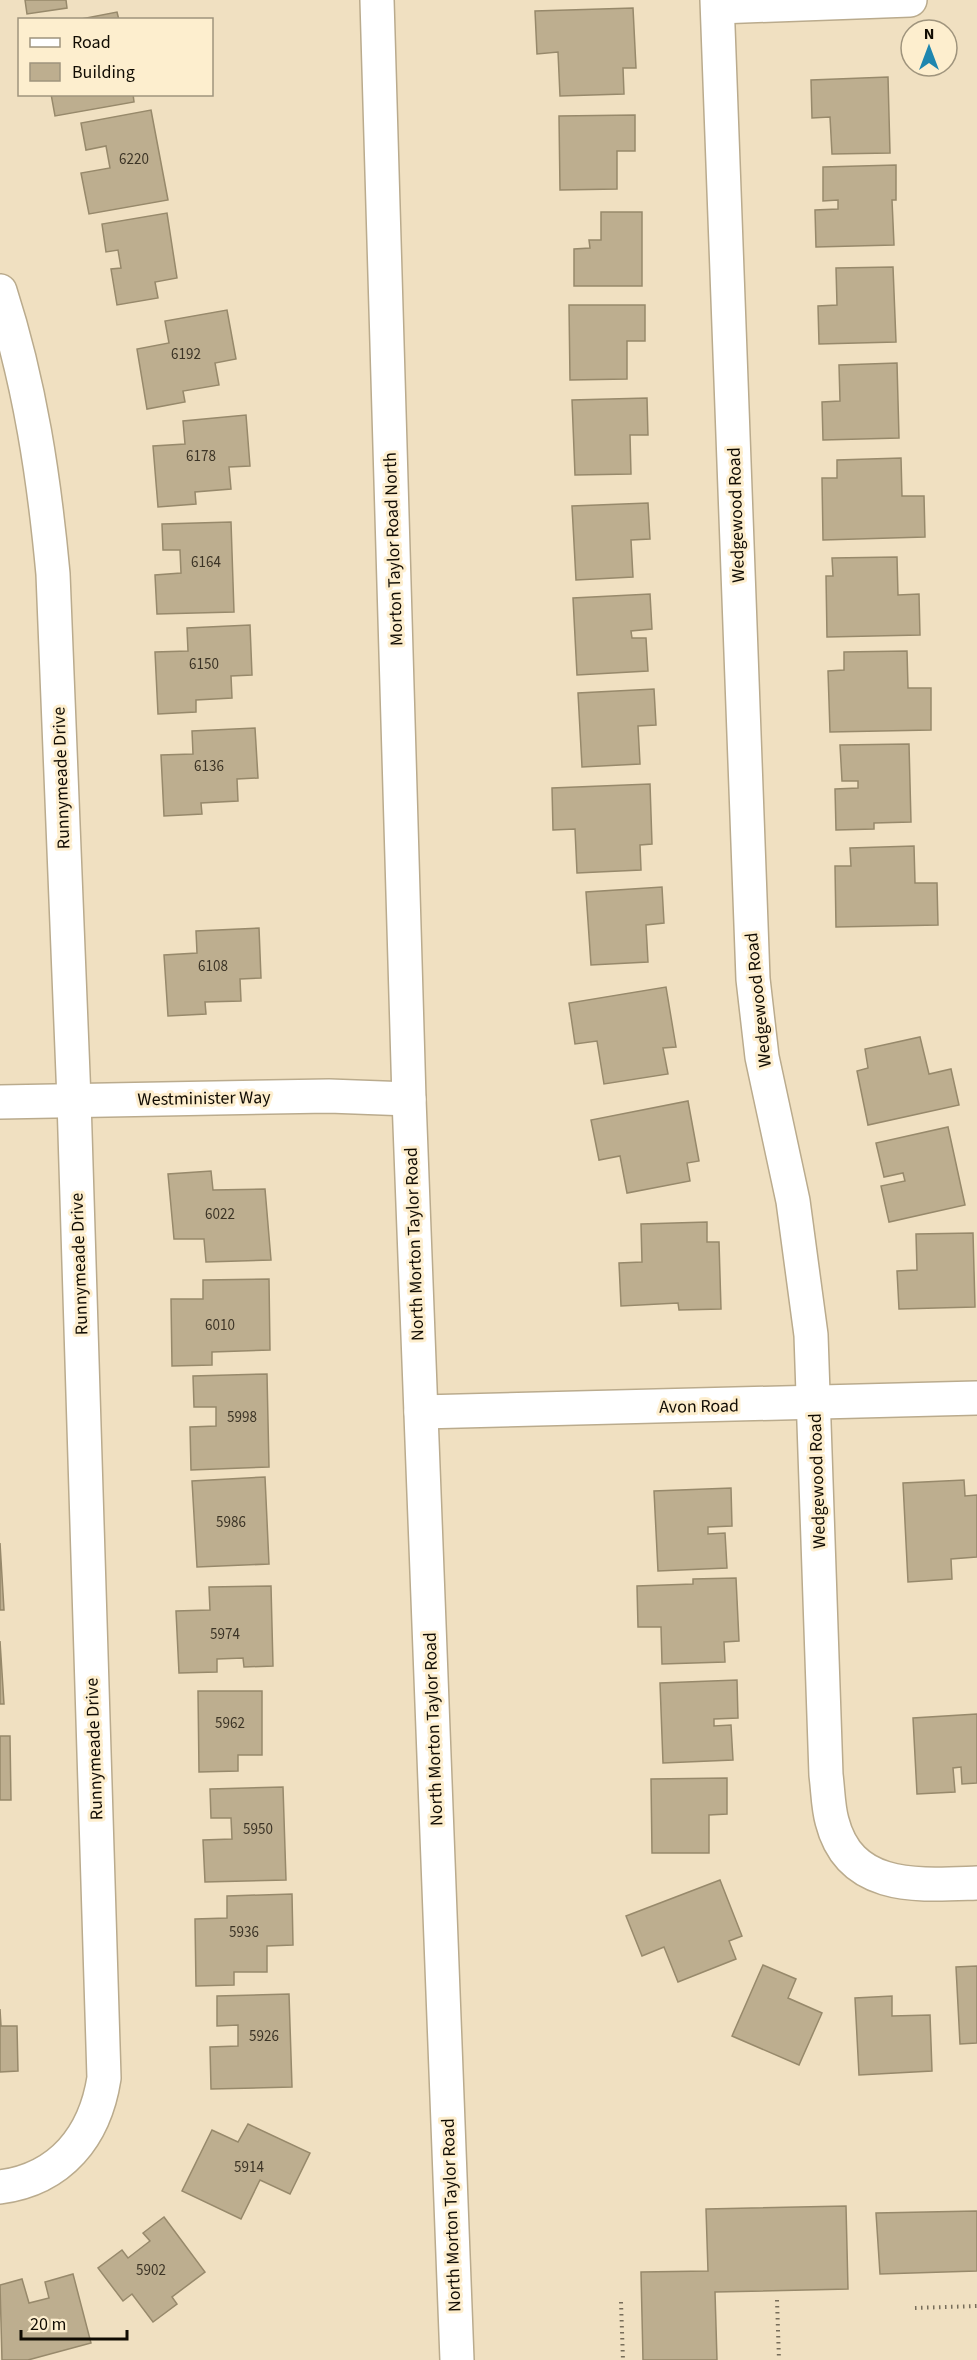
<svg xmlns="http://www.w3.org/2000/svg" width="977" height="2360" viewBox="0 0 977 2360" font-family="'Source Sans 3',sans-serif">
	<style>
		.building { fill: #bdae8f; stroke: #97896b; stroke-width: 1.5 }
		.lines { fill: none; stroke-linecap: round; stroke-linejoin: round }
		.minor-casing { stroke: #baab8d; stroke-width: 36 }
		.path { stroke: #776d5a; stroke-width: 4; stroke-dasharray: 1.5 4.5; stroke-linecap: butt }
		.minor { stroke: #fff; stroke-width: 33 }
		.labels { text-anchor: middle; stroke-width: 6; stroke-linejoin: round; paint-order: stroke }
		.number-label { font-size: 15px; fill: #3c3426 }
		.street-label { font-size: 18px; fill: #110c03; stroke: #fdeece }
	</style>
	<rect width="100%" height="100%" fill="#f0e0c1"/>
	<g class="building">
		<path d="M25,0H66L67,8L27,14Z"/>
		<path d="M633,8L636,68H623L624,94L560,96L558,52L537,54L535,11Z"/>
		<path d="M117,12L119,20H76Z"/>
		<path d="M888,77L890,153L832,154L830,117L812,118L811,80Z"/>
		<path d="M51,94H133L134,102L55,116Z"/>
		<path d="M151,110L168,200L89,214L81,173L110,168L106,146L86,150L81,123Z"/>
		<path d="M635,115V151H617V189L560,190L559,116Z"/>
		<path d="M896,165V200H892L894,245L816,247L815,210L838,209V200L823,201V167Z"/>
		<path d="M601,212H642V286H574V249L590,248L589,240H601Z"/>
		<path d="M167,213L177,278L155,282L158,298L117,305L111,269L121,268L118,250L106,252L102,224Z"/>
		<path d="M893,267L896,342L819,344L818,306L837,305L836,268Z"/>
		<path d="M569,305H645V341H627V379L570,380Z"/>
		<path d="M227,310L236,359L215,363L219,385L183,391L185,402L147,409L137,349L169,343L165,321Z"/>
		<path d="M897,363L899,438L823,440L822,402L840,401L839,365Z"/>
		<path d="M647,398L648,435H630L631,474L575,475L572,400Z"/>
		<path d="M246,415L250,466L229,467L231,489L195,492L196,504L158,507L153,446L185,444L183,421Z"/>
		<path d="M901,458L902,496H924L925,537L823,540L822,478H837V460Z"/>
		<path d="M648,503L650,539L631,540L633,577L576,580L572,506Z"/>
		<path d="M231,522L234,612L157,614L155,575L181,573L180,550H163L162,524Z"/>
		<path d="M897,557L898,595L919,594L920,635L827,637L826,576H833L832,558Z"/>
		<path d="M650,594L652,629L631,631L632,638H646L648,671L577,675L573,598Z"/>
		<path d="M250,625L252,675L231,676L232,698L196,700V712L158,714L155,652L188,651L187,628Z"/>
		<path d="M907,651L908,688H931V730L830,732L828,671L844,670V652Z"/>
		<path d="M654,689L656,725L638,726L640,764L582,767L578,693Z"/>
		<path d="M255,728L258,778L237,779L238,801L201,803L202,814L164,816L161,755L193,754L192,731Z"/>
		<path d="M909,744L911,822L874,823V829L836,830L835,789L858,788V781H842L840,745Z"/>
		<path d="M650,784L652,844L640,845L641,870L577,873L575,829L553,830L552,788Z"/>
		<path d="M914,846L915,883H937L938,925L836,927L835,866H851L850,848Z"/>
		<path d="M662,887L664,923L646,925L648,962L591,965L586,892Z"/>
		<path d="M259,928L261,978L240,979L241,1001L205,1002L206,1014L168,1016L164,955L197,953L196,931Z"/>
		<path d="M666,987L676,1047L663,1048L668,1074L604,1084L597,1041L575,1044L569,1003Z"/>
		<path d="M920,1037L929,1074L951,1069L959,1105L868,1125L857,1071L868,1068L865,1049Z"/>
		<path d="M688,1101L699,1161L687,1163L690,1181L627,1193L620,1156L599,1160L591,1120Z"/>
		<path d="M948,1127L965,1205L889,1222L881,1186L905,1181L903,1173L884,1177L876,1143Z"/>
		<path d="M211,1171L213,1190L265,1189L271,1260L206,1262L204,1239H174L168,1174Z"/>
		<path d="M707,1222V1242H719L721,1309L679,1310L678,1303L621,1306L619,1263L642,1262L641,1224Z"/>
		<path d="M973,1233L975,1307L899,1309L897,1271L917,1270L916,1234Z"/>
		<path d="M269,1279L270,1350L212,1352V1365L172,1366L171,1299H203V1280Z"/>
		<path d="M267,1374L269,1467L191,1470L190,1427L216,1426V1407H194L193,1376Z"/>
		<path d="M265,1477L269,1564L197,1567L192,1481Z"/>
		<path d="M964,1480L965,1496L977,1495V1557L951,1559L952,1579L908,1582L903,1483Z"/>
		<path d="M731,1488L732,1526L708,1527V1534L725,1533L727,1568L658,1571L654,1491Z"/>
		<path d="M0,1543L4,1610H0Z"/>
		<path d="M736,1578L739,1641L724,1642L725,1662L662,1664L661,1627H638L637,1586L693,1584V1579Z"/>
		<path d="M271,1586L273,1666L244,1667L243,1658L217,1659V1672L179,1673L176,1611L210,1610L209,1587Z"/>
		<path d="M0,1641L4,1704H0Z"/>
		<path d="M737,1680L738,1718L714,1719V1726L731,1725L733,1760L663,1763L660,1683Z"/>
		<path d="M198,1691H262V1755H238V1771L199,1772Z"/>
		<path d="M977,1714V1783L962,1784L961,1767L953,1768L955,1792L917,1794L913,1718Z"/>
		<path d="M0,1736H10L11,1800H0Z"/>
		<path d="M727,1778V1814L709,1815V1853H652L651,1779Z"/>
		<path d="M283,1787L286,1880L205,1882L203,1840L232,1839L231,1818H211L210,1789Z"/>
		<path d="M720,1880L742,1936L729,1941L736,1959L678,1982L664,1947L642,1956L626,1916Z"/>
		<path d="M292,1894L293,1945L267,1946V1972H234V1985L196,1986L195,1919L227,1918V1896Z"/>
		<path d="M763,1965L796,1979L788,1998L822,2013L799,2065L732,2036Z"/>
		<path d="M977,1966V2043L960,2044L956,1967Z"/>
		<path d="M289,1994L292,2087L211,2089L210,2047L238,2046V2025L217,2026V1996Z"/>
		<path d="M892,1996V2016L930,2015L932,2071L859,2075L855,1998Z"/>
		<path d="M0,2009L1,2026H17L18,2071L0,2072Z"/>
		<path d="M248,2124L310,2153L290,2194L260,2180L241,2219L182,2191L212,2130L238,2142Z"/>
		<path d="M846,2206L848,2289L715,2292L717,2360H643L641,2272L708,2271L706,2209Z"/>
		<path d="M977,2211V2271L880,2274L876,2213Z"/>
		<path d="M164,2217L205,2272L172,2297L177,2304L153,2322L132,2294L123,2301L98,2268L122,2250L128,2258L150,2241L143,2233Z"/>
		<path d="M73,2274L91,2343L28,2360H2L0,2285L22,2279L29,2303L49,2298L45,2282Z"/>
	</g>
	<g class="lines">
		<defs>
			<g id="minor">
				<path d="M377,0L409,1099L457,2360"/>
				<path d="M717,0L753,979L762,1057L793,1201L811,1335L826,1775C828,1790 828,1807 832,1821C850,1892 919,1885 977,1883"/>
				<path d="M718,7L910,0"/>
				<path d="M0,291C30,384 44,477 53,574L74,1100L104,2078C95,2136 61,2179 0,2187"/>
				<path d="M0,1102L329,1096L409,1099"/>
				<path d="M421,1412L977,1398"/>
			</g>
		</defs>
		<use href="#minor" class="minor-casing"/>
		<g class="path">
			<path d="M777,2300L779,2360"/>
			<path d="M621,2302L623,2360"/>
			<path d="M915,2308L977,2306"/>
		</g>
		<use href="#minor" class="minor"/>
	</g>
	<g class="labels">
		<g class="number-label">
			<text x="134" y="164">6220</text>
			<text x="186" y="359">6192</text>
			<text x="201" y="461">6178</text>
			<text x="206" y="567">6164</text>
			<text x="204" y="669">6150</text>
			<text x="209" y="771">6136</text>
			<text x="213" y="971">6108</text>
			<text x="220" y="1219">6022</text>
			<text x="220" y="1330">6010</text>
			<text x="242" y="1422">5998</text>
			<text x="231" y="1527">5986</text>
			<text x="225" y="1639">5974</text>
			<text x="230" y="1728">5962</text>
			<text x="258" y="1834">5950</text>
			<text x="244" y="1937">5936</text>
			<text x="264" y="2041">5926</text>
			<text x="249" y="2172">5914</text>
			<text x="151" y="2275">5902</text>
		</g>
		<g class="street-label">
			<text transform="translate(736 515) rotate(-92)" y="6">Wedgewood Road</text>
			<text transform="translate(393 549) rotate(-92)" y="6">Morton Taylor Road North</text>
			<text transform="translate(61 778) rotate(-92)" y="6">Runnymeade Drive</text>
			<text transform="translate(758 1000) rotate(-96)" y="6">Wedgewood Road</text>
			<text transform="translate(204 1098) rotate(-1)" y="6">Westminister Way</text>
			<text transform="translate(414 1244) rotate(-92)" y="6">North Morton Taylor Road</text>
			<text transform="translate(79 1264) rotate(-92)" y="6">Runnymeade Drive</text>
			<text transform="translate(699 1406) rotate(-1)" y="6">Avon Road</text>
			<text transform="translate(817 1481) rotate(-92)" y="6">Wedgewood Road</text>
			<text transform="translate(433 1729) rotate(-92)" y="6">North Morton Taylor Road</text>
			<text transform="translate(94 1749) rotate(-92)" y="6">Runnymeade Drive</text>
			<text transform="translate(451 2215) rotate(-92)" y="6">North Morton Taylor Road</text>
		</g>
	</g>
	<rect x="18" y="18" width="195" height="78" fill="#fdeece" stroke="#9f947d" stroke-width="1.5"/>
	<rect x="30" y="38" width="30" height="9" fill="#ffffff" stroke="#9f947d" stroke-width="1.5"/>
	<text x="72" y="48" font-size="18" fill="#110c03">Road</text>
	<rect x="30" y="63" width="30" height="18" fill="#bdae8f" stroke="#9f947d" stroke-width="1.5"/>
	<text x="72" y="78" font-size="18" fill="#110c03">Building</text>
	<g transform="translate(929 48)"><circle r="28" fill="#fdeece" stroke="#9f947d" stroke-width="1.5"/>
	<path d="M0-4.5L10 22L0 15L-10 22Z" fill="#1e86af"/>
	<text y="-9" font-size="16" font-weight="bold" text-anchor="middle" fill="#110c03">N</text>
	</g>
	<path d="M21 2330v9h106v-9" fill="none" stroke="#110c03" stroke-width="3"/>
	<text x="30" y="2330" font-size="18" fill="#110c03" stroke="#fdeece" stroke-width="4.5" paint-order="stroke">20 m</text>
</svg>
